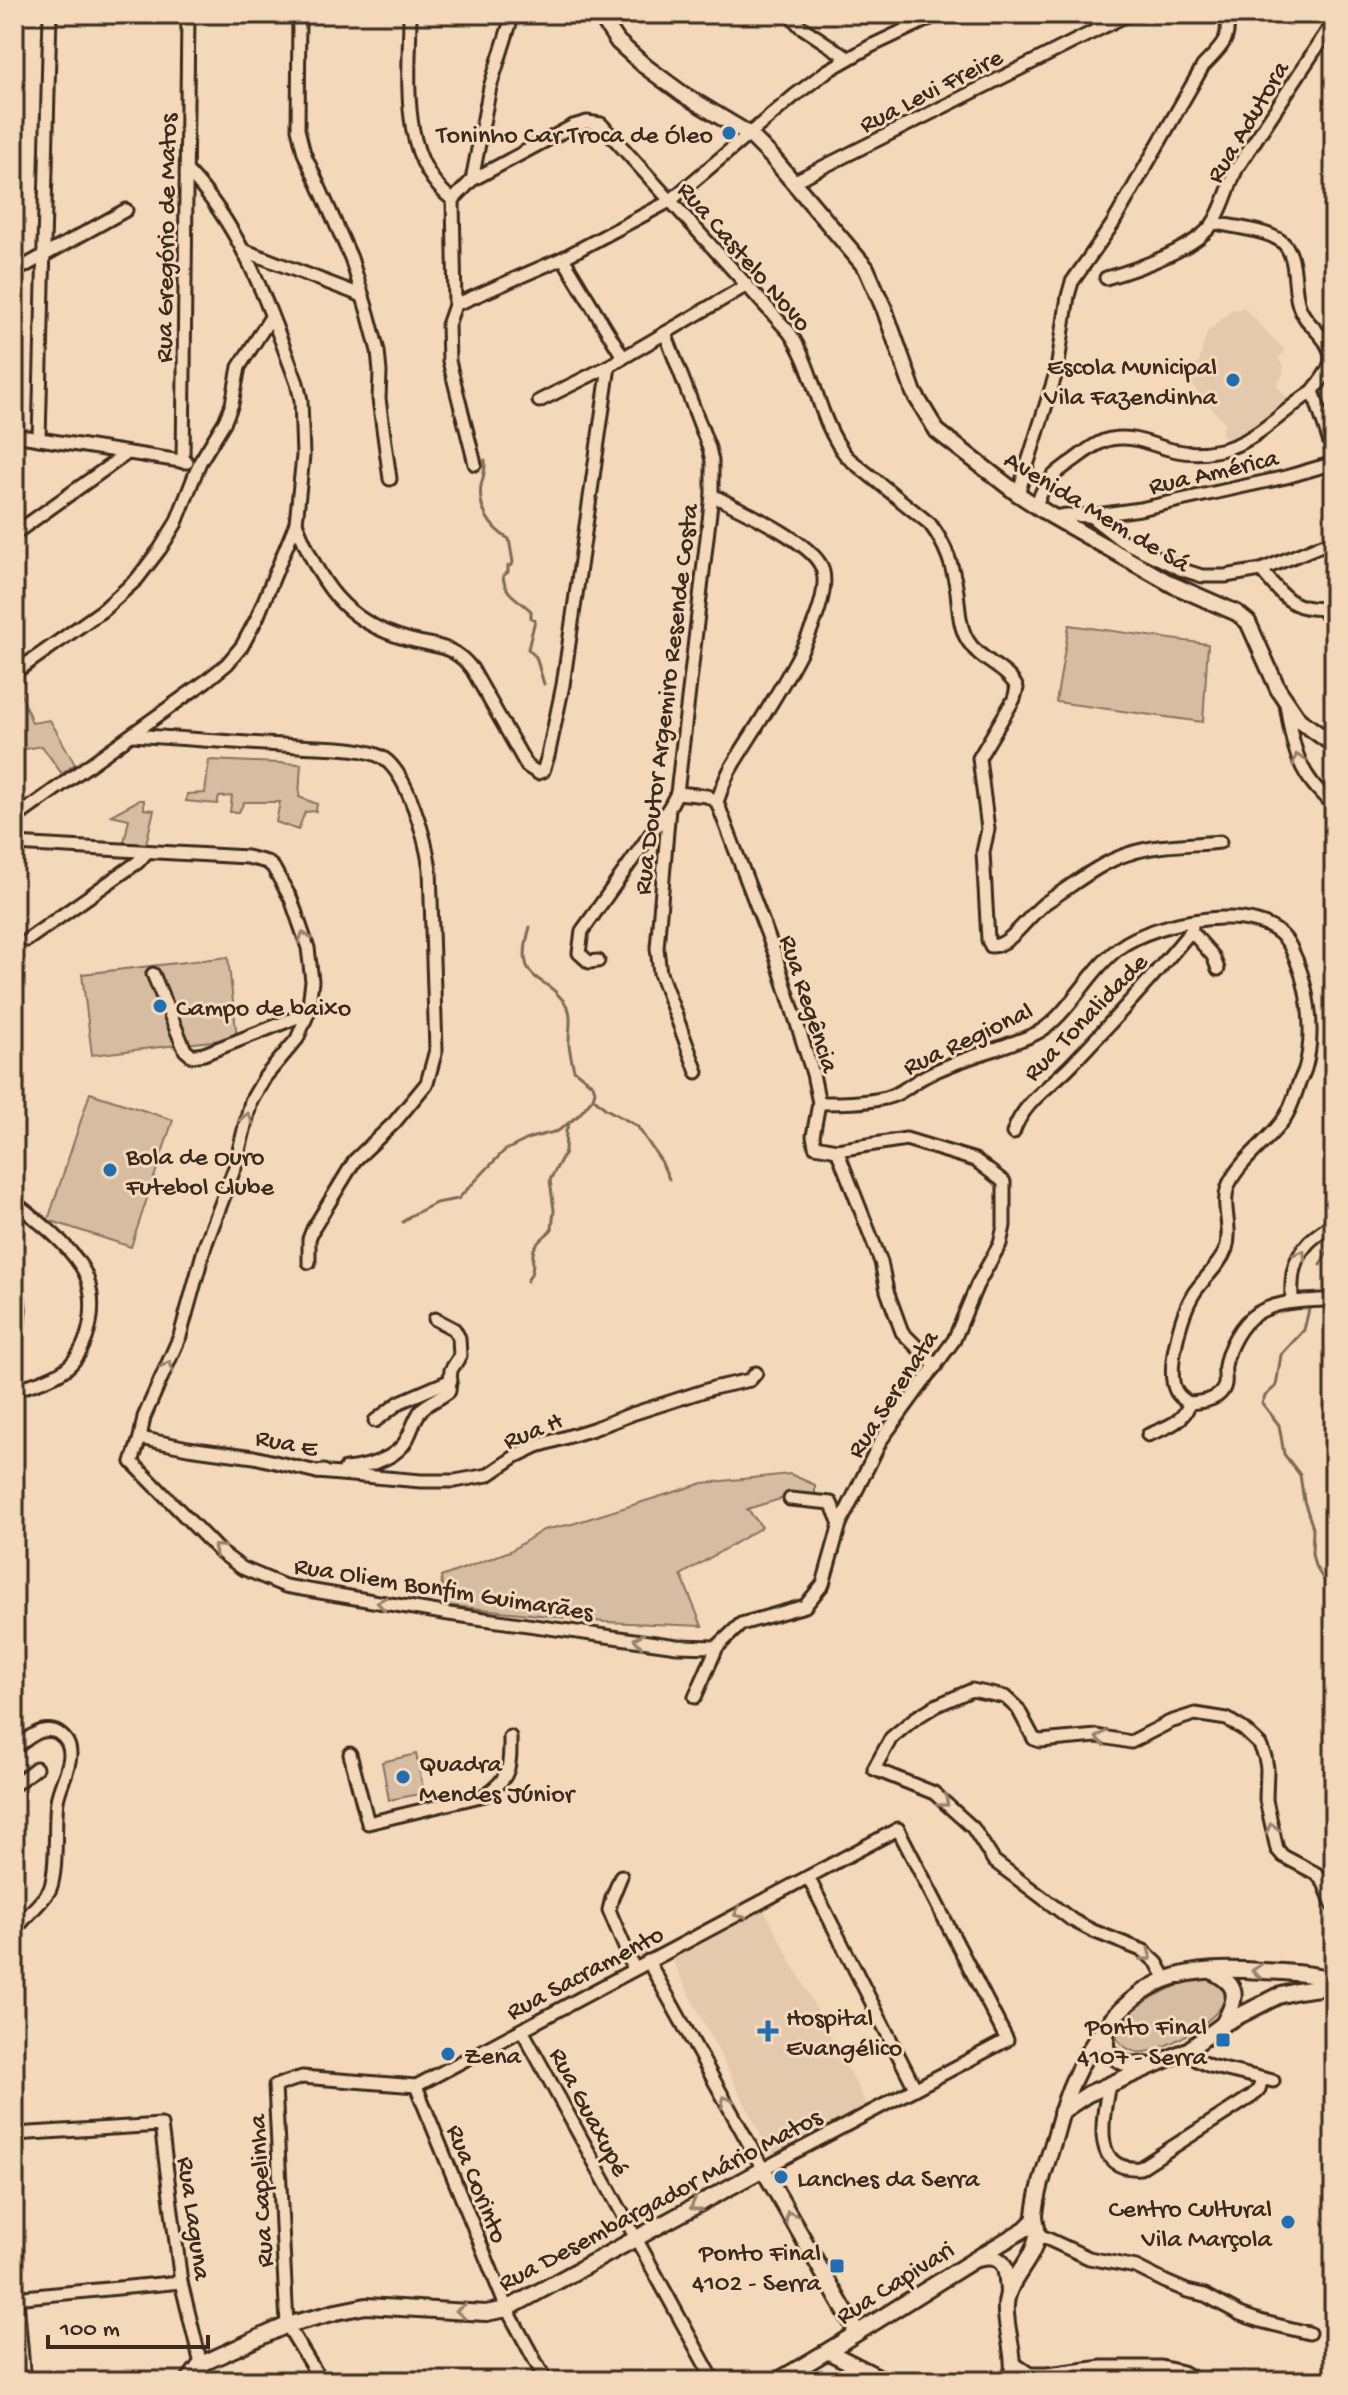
<svg xmlns="http://www.w3.org/2000/svg" width="1348" height="2395" viewBox="0 0 1348 2395" font-family="'Gochi Hand',sans-serif">
	<style>
		.built { fill: #e4c9ad }
		.green { fill: #d6bca1; stroke: #887360; stroke-width: 2 }
		.lines { fill: none; stroke-linecap: round; stroke-linejoin: round }
		.stream { stroke: #7e6a56; stroke-width: 3 }
		.minor-casing { stroke: #3b2a1e; stroke-width: 17 }
		.tertiary-casing { stroke: #3b2a1e; stroke-width: 20 }
		.minor { stroke: #f4d8ba; stroke-width: 11 }
		.tertiary { stroke: #f4d8ba; stroke-width: 14 }
		.oneway { stroke: #98816c }
		.poi-dot { fill: #1f6fb2; stroke: #f4d8ba; stroke-width: 3 }
		.labels { text-anchor: middle; stroke-width: 6; stroke-linejoin: round; paint-order: stroke }
		.street-label { font-size: 26px; fill: #3b2a1e; stroke: #f4d8ba }
		.poi-label { font-size: 26px; fill: #3b2a1e; stroke: #f4d8ba; text-anchor: start }
	</style>
	<rect width="100%" height="100%" fill="#f4d8ba"/>
	<filter id="ink" filterUnits="userSpaceOnUse"><feTurbulence type="fractalNoise" baseFrequency=".0125" numOctaves="2"/><feDisplacementMap in="SourceGraphic" scale="16" xChannelSelector="R" yChannelSelector="G"/><feConvolveMatrix kernelMatrix="1 2 1 2 8 2 1 2 1" color-interpolation-filters="sRGB"/></filter>
	<g filter="url(#ink)">
		<g class="built">
			<path d="M1243,307L1285,351L1278,359L1284,366L1283,374L1276,385L1291,403L1268,421H1259L1232,445L1221,433L1225,423L1183,375L1199,362L1207,332L1234,308L1238,310Z"/>
			<path d="M762,1906L867,2105L771,2155L670,1956Z"/>
		</g>
		<g class="green">
			<path d="M1069,625L1208,644L1203,722L1056,702Z"/>
			<path d="M17,683L32,723L50,720L75,764L62,774L42,746L14,751V685Z"/>
			<path d="M209,760L301,764L299,797L317,804L316,811L305,812L298,830L276,822L280,802H244L239,812H230L232,796L219,797L217,804L186,801L187,794L205,793Z"/>
			<path d="M139,800H144V809L154,810L145,848L123,847L129,819L111,815Z"/>
			<path d="M228,957L237,1038L92,1055L82,974Z"/>
			<path d="M90,1093L173,1120L131,1247L48,1220Z"/>
			<path d="M790,1474L815,1485V1500L788,1505L784,1498L747,1509L762,1527L681,1575L702,1626L604,1622L444,1605L441,1577L510,1551L543,1530L572,1524L703,1483Z"/>
			<path d="M416,1754L424,1793L389,1800L382,1762Z"/>
			<path d="M1212,1976C1262,2000 1167,2050 1145,2052C1134,2054 1124,2048 1117,2039C1116,2008 1185,1978 1212,1976Z"/>
		</g>
		<g class="lines">
			<g class="stream">
				<path d="M485,460C486,471 483,476 481,486C478,507 489,528 509,539L513,562L512,565L508,566V572L503,576C505,596 518,598 531,611V618L535,620L528,649L536,657L544,684"/>
				<path d="M593,1098L606,1109L637,1126L661,1161L669,1179"/>
				<path d="M403,1222L410,1216L436,1203L458,1199L504,1151L530,1138L558,1131L579,1115L593,1098L595,1091L593,1085L574,1070C572,1062 570,1053 569,1045C568,1034 573,1018 568,1008C547,970 512,988 530,927"/>
				<path d="M1320,1265L1334,1240"/>
				<path d="M527,1281C537,1268 530,1262 534,1249C537,1241 546,1236 552,1229L554,1210L550,1180L565,1152L566,1131L569,1124"/>
				<path d="M1309,1309L1304,1330L1281,1355L1276,1386L1265,1396L1262,1403L1279,1425L1284,1454L1300,1475L1304,1501L1313,1528L1312,1554L1315,1566L1324,1580L1334,1588"/>
			</g>
			<defs>
				<g id="minor">
					<path d="M299,14L298,129L304,153L351,258L368,313L378,351L380,372L379,399L390,479"/>
					<path d="M410,14C410,75 397,158 453,200"/>
					<path d="M789,14L800,26L848,58"/>
					<path d="M472,180L573,126L587,122L601,124L789,332C816,370 817,420 847,457L930,524C946,545 953,566 957,592C959,608 959,627 968,641C980,661 1008,668 1017,688L1014,699L979,758L988,829L983,852L988,940L991,946C1011,947 1030,912 1048,901C1073,885 1099,863 1128,854C1156,844 1191,845 1220,842"/>
					<path d="M793,182L1129,14"/>
					<path d="M1215,223C1233,227 1266,230 1281,241C1299,255 1292,287 1299,306C1305,326 1331,337 1331,359C1331,370 1319,382 1313,391L1334,455"/>
					<path d="M243,250L363,296"/>
					<path d="M563,258L623,357"/>
					<path d="M14,272L126,210"/>
					<path d="M1106,278C1135,270 1201,247 1215,220C1224,205 1229,185 1237,168L1334,21"/>
					<path d="M455,305L563,258L670,201L794,96L827,71L871,46L939,14"/>
					<path d="M665,333L709,448L712,461V495L677,793L669,808L657,948L660,973L697,1072"/>
					<path d="M539,401L609,366L747,285"/>
					<path d="M14,435L187,462"/>
					<path d="M39,439L50,14"/>
					<path d="M183,462L188,14"/>
					<path d="M475,464L449,361L448,325L455,305L453,200L472,180L490,87L513,14"/>
					<path d="M1018,494L1057,370L1068,296L1072,282L1112,225L1203,66C1220,48 1233,39 1225,14"/>
					<path d="M712,495C739,509 806,539 820,564C844,605 753,729 731,768C725,778 721,791 717,802"/>
					<path d="M1036,506C1044,482 1053,474 1074,460C1085,452 1098,441 1111,439C1134,434 1155,447 1177,451C1191,454 1206,453 1220,450C1256,443 1283,410 1313,391"/>
					<path d="M1090,516L1121,540L1180,569L1202,576H1225L1261,570L1334,540"/>
					<path d="M1054,517L1066,515L1090,516L1140,509L1286,477L1334,463"/>
					<path d="M296,523C320,582 342,621 407,639C435,647 453,644 472,669L527,766L538,773L543,771L548,756L563,685L609,366"/>
					<path d="M14,534L126,454"/>
					<path d="M1261,570C1286,599 1292,612 1334,608"/>
					<path d="M1322,609L1334,626"/>
					<path d="M14,673L103,610L137,579L160,549L176,523L200,462L225,421L232,404L239,367L271,317"/>
					<path d="M1286,704C1293,748 1298,776 1334,805"/>
					<path d="M133,735C188,739 243,743 298,746C321,748 363,746 383,758C408,774 426,840 430,869L436,1050L427,1083L394,1123L355,1160L313,1229L309,1239V1262"/>
					<path d="M677,793L707,796L717,802L775,954L813,1074L819,1103L813,1136L815,1146L837,1150L906,1139L975,1160L1004,1182V1226L1000,1244L977,1285L954,1340L881,1440L840,1524"/>
					<path d="M14,819L206,681L227,664L242,646L257,618L296,523L303,456L301,400L297,383C269,309 244,229 187,171"/>
					<path d="M14,844L247,857L267,862L273,867L291,899L308,948L312,981L308,1013L297,1039L265,1077L251,1101L235,1167L205,1246L180,1336L144,1417L140,1438L132,1462L219,1551L242,1568L285,1586L449,1614L677,1646L717,1647"/>
					<path d="M1192,927L1191,931L1213,956L1218,969"/>
					<path d="M27,940L138,862L146,853"/>
					<path d="M598,961L589,962L579,953L582,931L669,808"/>
					<path d="M153,974L185,1050L192,1056L204,1054L308,1013"/>
					<path d="M819,1103C841,1103 864,1103 885,1098C900,1095 909,1085 922,1078C945,1064 986,1053 1012,1043C1023,1039 1036,1035 1045,1028C1072,1008 1091,969 1119,948C1153,922 1265,897 1290,946C1308,981 1316,1031 1305,1069C1303,1075 1300,1080 1298,1086C1294,1098 1291,1109 1284,1119C1268,1142 1241,1159 1229,1184C1220,1205 1233,1227 1226,1249C1220,1265 1204,1278 1194,1293C1182,1312 1165,1370 1176,1391C1179,1397 1184,1400 1189,1403C1202,1402 1222,1400 1225,1384C1226,1379 1224,1372 1225,1366C1228,1348 1240,1324 1256,1314C1280,1299 1307,1302 1334,1299"/>
					<path d="M1013,1133C1023,1102 1050,1087 1072,1064C1113,1021 1153,977 1191,931"/>
					<path d="M837,1150L881,1262L887,1291L902,1332L936,1366"/>
					<path d="M14,1202C37,1220 65,1241 81,1266C101,1296 92,1353 61,1372C47,1381 29,1385 14,1390"/>
					<path d="M14,1262L19,1309L14,1369"/>
					<path d="M1292,1302C1291,1278 1292,1260 1309,1242C1317,1234 1327,1229 1334,1221"/>
					<path d="M375,1421L400,1402L451,1380"/>
					<path d="M1148,1435C1165,1428 1185,1422 1189,1403"/>
					<path d="M140,1438L188,1448L254,1457L317,1472L324,1471"/>
					<path d="M345,1469C366,1467 397,1459 407,1439C412,1430 415,1417 422,1409C428,1403 441,1398 449,1391L451,1370L460,1356L459,1338L454,1329L435,1319"/>
					<path d="M317,1472L421,1481H455L488,1475L516,1456L537,1446L593,1429L632,1414L713,1388L750,1380L756,1373"/>
					<path d="M695,1697L717,1647L741,1624L805,1606L823,1584L840,1524L831,1503L790,1499"/>
					<path d="M14,1747C22,1744 27,1738 35,1734C41,1730 52,1729 58,1733C84,1750 60,1779 57,1801C54,1823 58,1870 50,1889C44,1901 23,1918 14,1932"/>
					<path d="M350,1754L368,1823L485,1795C511,1778 510,1767 510,1737"/>
					<path d="M14,1785L36,1768"/>
					<path d="M621,1876L612,1898L609,1910L634,1969"/>
					<path d="M808,1877L915,2088"/>
					<path d="M1166,1979L1157,1963L1144,1951L1093,1931L1072,1920L994,1861L973,1828L934,1793L874,1769L891,1738L914,1719L935,1706L972,1690L1005,1697L1018,1709L1034,1739L1040,1741L1097,1736L1131,1742L1170,1722L1195,1714L1227,1719L1243,1729L1260,1745L1265,1757L1267,1768L1266,1800L1277,1849L1283,1856L1317,1874L1324,1883L1334,1907"/>
					<path d="M522,2030L714,2381"/>
					<path d="M1188,2050L1197,2060L1210,2066L1273,2081"/>
					<path d="M1109,2084C1103,2117 1090,2172 1140,2168L1252,2096L1259,2089L1262,2079"/>
					<path d="M416,2086L507,2309L546,2381"/>
					<path d="M14,2134L161,2125L181,2282L201,2364"/>
					<path d="M1037,2234L1089,2258L1136,2267L1166,2282L1187,2291L1205,2295L1240,2314L1260,2321L1309,2333"/>
					<path d="M14,2264L24,2381"/>
					<path d="M14,2298L181,2282"/>
					<path d="M1012,2362L1030,2374H1047L1102,2367H1161L1182,2372L1198,2381"/>
					<path d="M321,2381L287,2325L275,2086L302,2077L416,2086L898,1829L1007,2040L763,2169L648,1961"/>
				</g>
				<g id="tertiary">
					<path d="M599,14L618,42L646,67L684,95L749,134L772,157L866,268L885,311L914,393L937,431L1018,494L1050,515L1173,585L1237,613L1248,622L1278,689L1299,720L1334,745"/>
					<path d="M1211,1971C1240,1985 1238,1997 1223,2024"/>
					<path d="M1106,2028V2049C1120,2064 1126,2065 1146,2065"/>
					<path d="M1061,2112L1088,2094L1188,2050L1223,2024L1278,1996L1297,1991L1334,1986"/>
					<path d="M978,2259C1006,2252 1007,2270 1008,2293"/>
					<path d="M829,2352L886,2381"/>
					<path d="M188,2381L201,2364L287,2325L336,2312L366,2306L486,2313L507,2309L763,2169L857,2332"/>
					<path d="M777,2381C861,2333 942,2278 1025,2229L1035,2219"/>
					<path d="M1004,2381C1007,2378 1010,2376 1012,2372C1016,2358 1004,2323 1006,2305C1007,2279 1036,2260 1037,2233C1038,2227 1035,2222 1035,2215C1038,2187 1048,2160 1056,2133C1061,2115 1065,2098 1073,2081C1091,2040 1123,1997 1165,1980C1195,1968 1230,1969 1262,1971C1286,1972 1310,1973 1334,1980"/>
				</g>
			</defs>
			<use href="#minor" class="minor-casing"/>
			<use href="#tertiary" class="tertiary-casing"/>
			<use href="#minor" class="minor"/>
			<use href="#tertiary" class="tertiary"/>
		</g>
		<defs><path id="oneway-chevron" d="M-2-3.5L2.5 0L-2 3.5" fill="none" stroke-width="1.6" stroke-linecap="round" stroke-linejoin="round" transform="scale(2)"/></defs>
		<g class="oneway">
			<use href="#oneway-chevron" transform="translate(1298 759) rotate(-111)"/>
			<use href="#oneway-chevron" transform="translate(304 937) rotate(-108)"/>
			<use href="#oneway-chevron" transform="translate(247 1118) rotate(-76)"/>
			<use href="#oneway-chevron" transform="translate(1301 1255) rotate(-59)"/>
			<use href="#oneway-chevron" transform="translate(168 1366) rotate(-67)"/>
			<use href="#oneway-chevron" transform="translate(218 1549) rotate(-139)"/>
			<use href="#oneway-chevron" transform="translate(382 1603) rotate(-170)"/>
			<use href="#oneway-chevron" transform="translate(639 1640) rotate(-171)"/>
			<use href="#oneway-chevron" transform="translate(1101 1738) rotate(-174)"/>
			<use href="#oneway-chevron" transform="translate(944 1802) rotate(39)"/>
			<use href="#oneway-chevron" transform="translate(1272 1828) rotate(-103)"/>
			<use href="#oneway-chevron" transform="translate(739 1913) rotate(152)"/>
			<use href="#oneway-chevron" transform="translate(1147 1956) rotate(38)"/>
			<use href="#oneway-chevron" transform="translate(1257 1971) rotate(-177)"/>
			<use href="#oneway-chevron" transform="translate(726 2101) rotate(-118)"/>
			<use href="#oneway-chevron" transform="translate(695 2206) rotate(152)"/>
			<use href="#oneway-chevron" transform="translate(790 2216) rotate(-120)"/>
			<use href="#oneway-chevron" transform="translate(461 2311) rotate(-177)"/>
		</g>
	</g>
	<g class="poi-dot">
		<circle cx="729" cy="133" r="8"/>
		<circle cx="1233" cy="380" r="8"/>
		<circle cx="160" cy="1006" r="8"/>
		<circle cx="110" cy="1170" r="8"/>
		<circle cx="403" cy="1777" r="8"/>
		<path d="M764 2019h8v8h8v8h-8v8h-8v-8h-8v-8h8z"/>
		<rect x="1215" y="2032" width="16" height="16" rx="4"/>
		<circle cx="448" cy="2054" r="8"/>
		<circle cx="781" cy="2177" r="8"/>
		<circle cx="1288" cy="2222" r="8"/>
		<rect x="829" y="2258" width="16" height="16" rx="4"/>
	</g>
	<g class="labels">
		<g class="street-label">
			<text transform="translate(930 89) rotate(-27)" y="9">Rua Levi Freire</text>
			<text transform="translate(1246 121) rotate(-59)" y="9">Rua Adutora</text>
			<text transform="translate(164 238) rotate(-89)" y="9">Rua Gregório de Matos</text>
			<text transform="translate(746 255) rotate(49)" y="9">Rua Castelo Novo</text>
			<text transform="translate(1213 470) rotate(-13)" y="9">Rua América</text>
			<text transform="translate(1098 510) rotate(31)" y="9">Avenida Mem de Sá</text>
			<text transform="translate(664 699) rotate(-83)" y="9">Rua Doutor Argemiro Resende Costa</text>
			<text transform="translate(811 1003) rotate(72)" y="9">Rua Regência</text>
			<text transform="translate(1084 1016) rotate(-46)" y="9">Rua Tonalidade</text>
			<text transform="translate(967 1037) rotate(-25)" y="9">Rua Regional</text>
			<text transform="translate(891 1393) rotate(-57)" y="9">Rua Serenata</text>
			<text transform="translate(532 1429) rotate(-22)" y="9">Rua H</text>
			<text transform="translate(287 1441) rotate(11)" y="9">Rua E</text>
			<text transform="translate(444 1587) rotate(9)" y="9">Rua Oliem Bonfim Guimarães</text>
			<text transform="translate(584 1971) rotate(-28)" y="9">Rua Sacramento</text>
			<text transform="translate(591 2111) rotate(62)" y="9">Rua Guaxupé</text>
			<text transform="translate(479 2183) rotate(68)" y="9">Rua Corinto</text>
			<text transform="translate(259 2191) rotate(-93)" y="9">Rua Capelinha</text>
			<text transform="translate(659 2198) rotate(-28)" y="9">Rua Desembargador Mário Matos</text>
			<text transform="translate(196 2218) rotate(82)" y="9">Rua Laguna</text>
			<text transform="translate(894 2281) rotate(-32)" y="9">Rua Capivari</text>
		</g>
		<g class="poi-label">
			<text x="713" y="142" text-anchor="end">Toninho Car Troca de Óleo</text>
			<text x="1217" y="374" text-anchor="end">Escola Municipal<tspan x="1217" dy="30">Vila Fazendinha</tspan></text>
			<text x="176" y="1015">Campo de baixo</text>
			<text x="126" y="1164">Bola de Ouro<tspan x="126" dy="30">Futebol Clube</tspan></text>
			<text x="419" y="1771">Quadra<tspan x="419" dy="30">Mendes Júnior</tspan></text>
			<text x="786" y="2025">Hospital<tspan x="786" dy="30">Evangélico</tspan></text>
			<text x="1207" y="2034" text-anchor="end">Ponto Final<tspan x="1207" dy="30">4107 - Serra</tspan></text>
			<text x="464" y="2063">Zena</text>
			<text x="797" y="2186">Lanches da Serra</text>
			<text x="1272" y="2216" text-anchor="end">Centro Cultural<tspan x="1272" dy="30">Vila Marçola</tspan></text>
			<text x="821" y="2260" text-anchor="end">Ponto Final<tspan x="821" dy="30">4102 - Serra</tspan></text>
		</g>
	</g>
	<rect width="1348" height="2395" fill="none" stroke="#f4d8ba" stroke-width="48"/>
	<rect x="24" y="24" width="1300" height="2347" fill="none" stroke="#3b2a1e" stroke-width="3" filter="url(#ink)"/>
	<path d="M48 2335v12h160v-12" fill="none" stroke="#3b2a1e" stroke-width="4"/>
	<text x="60" y="2335" font-size="24" fill="#3b2a1e" stroke="#f4d8ba" stroke-width="6" paint-order="stroke">100 m</text>
</svg>
